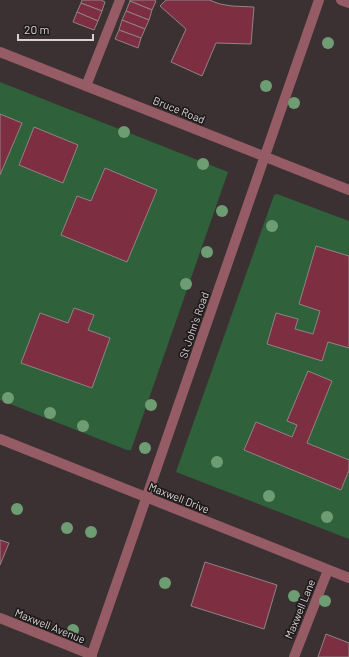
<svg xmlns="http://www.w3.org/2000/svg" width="349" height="657" viewBox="0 0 349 657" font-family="Barlow,sans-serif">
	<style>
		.green { fill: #2f623b; fill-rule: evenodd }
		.building { fill: #7d2f41; stroke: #908385 }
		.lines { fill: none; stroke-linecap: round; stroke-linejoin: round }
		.minor { stroke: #955c66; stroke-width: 10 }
		.tree { fill: #6e9d73 }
		.labels { text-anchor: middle; stroke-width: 3.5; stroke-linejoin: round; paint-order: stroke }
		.street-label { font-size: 11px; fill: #d8d1d2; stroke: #1f1a1b }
	</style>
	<rect width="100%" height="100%" fill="#3c3132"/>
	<g class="green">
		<path d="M0,82L228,172L131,450H127L0,400ZM34,128L63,183L19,165ZM74,308L94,315L88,330L110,338L91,388L22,362L40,313L68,323Z"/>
		<path d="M277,194L349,221V539L176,472L273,198L274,195Z"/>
	</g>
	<g class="building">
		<path d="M82,0H101L105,2L102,11L81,3Z"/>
		<path d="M130,0H154L156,1L152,10L130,1Z"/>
		<path d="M166,0H209L220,4L232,6L254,7L251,44L216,43L202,76L171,62L186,29L160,6Z"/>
		<path d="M130,1L152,10L149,20L126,11Z"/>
		<path d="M81,3L102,11L98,21L77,12Z"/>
		<path d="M126,11L149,20L145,29L122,20Z"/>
		<path d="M77,12L98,21L94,30L73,22Z"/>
		<path d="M122,20L145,29L141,38L119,30Z"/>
		<path d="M119,30L141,38L138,48L115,39Z"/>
		<path d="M0,114L22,123L0,175Z"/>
		<path d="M34,127L78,145L63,183L19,165Z"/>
		<path d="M105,168L157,190L127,262L61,235L77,196L91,201Z"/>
		<path d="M316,246L349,256V348L328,342L322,361L267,344L276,313L298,319L295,329L313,334L320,311L299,304Z"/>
		<path d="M74,308L94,315L88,330L110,338L92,388L21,363L40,313L68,323Z"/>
		<path d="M308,371L332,381L307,443L349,460V470L341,490L244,450L256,422L292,437L297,425L287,421Z"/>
		<path d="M0,540L9,543L0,565Z"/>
		<path d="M205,562L277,585L264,629L191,606Z"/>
		<path d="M326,634L349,643V657H318Z"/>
	</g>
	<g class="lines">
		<g class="minor">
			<path d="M341,0L349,3"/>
			<path d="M0,52L349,190"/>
			<path d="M86,86L120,0"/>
			<path d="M0,439L349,578"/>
			<path d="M0,618L92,655"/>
			<path d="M91,657L319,0"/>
			<path d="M294,657L328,570"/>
		</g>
	</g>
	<g class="tree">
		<circle cx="328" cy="43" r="6"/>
		<circle cx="266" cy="86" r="6"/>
		<circle cx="294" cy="103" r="6"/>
		<circle cx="124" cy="132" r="6"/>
		<circle cx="203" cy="164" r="6"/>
		<circle cx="222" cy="211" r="6"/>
		<circle cx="272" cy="226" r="6"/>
		<circle cx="207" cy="252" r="6"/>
		<circle cx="186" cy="284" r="6"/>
		<circle cx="8" cy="398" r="6"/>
		<circle cx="151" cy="405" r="6"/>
		<circle cx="50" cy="413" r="6"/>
		<circle cx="83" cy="426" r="6"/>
		<circle cx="145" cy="448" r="6"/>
		<circle cx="217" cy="462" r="6"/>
		<circle cx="269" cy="496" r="6"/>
		<circle cx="17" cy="509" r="6"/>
		<circle cx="327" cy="517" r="6"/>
		<circle cx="67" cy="528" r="6"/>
		<circle cx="91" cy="532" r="6"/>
		<circle cx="165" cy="583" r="6"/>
		<circle cx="294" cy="596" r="6"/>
		<circle cx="325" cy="601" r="6"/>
		<circle cx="73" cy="630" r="6"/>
	</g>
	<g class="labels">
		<g class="street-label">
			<text transform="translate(179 110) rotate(22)" y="4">Bruce Road</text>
			<text transform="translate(194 325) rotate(-71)" y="4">St John's Road</text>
			<text transform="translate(179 498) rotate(22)" y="4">Maxwell Drive</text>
			<text transform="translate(300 609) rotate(-68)" y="4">Maxwell Lane</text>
			<text transform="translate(50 626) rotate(22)" y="4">Maxwell Avenue</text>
		</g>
	</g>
	<path d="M18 34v6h75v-6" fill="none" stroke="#d8d1d2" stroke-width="2"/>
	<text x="24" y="34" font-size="12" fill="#d8d1d2" stroke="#1f1a1b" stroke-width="3" paint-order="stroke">20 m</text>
</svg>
